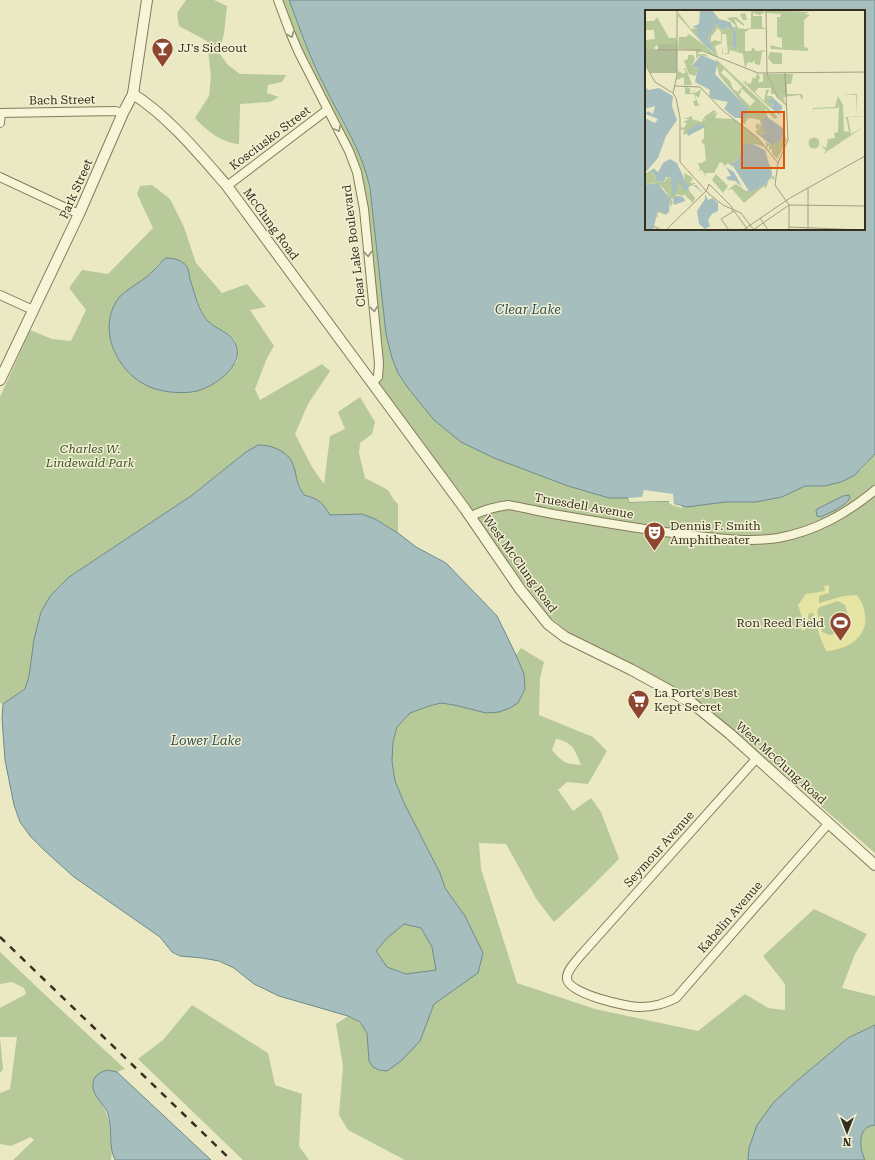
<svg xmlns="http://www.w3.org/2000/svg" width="875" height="1160" viewBox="0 0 875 1160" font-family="'Roboto Serif',serif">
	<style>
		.green { fill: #b7c899; fill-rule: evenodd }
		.sand { fill: #e5e4a3; fill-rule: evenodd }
		.water { fill: #a6bebd; stroke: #6d8c8c; fill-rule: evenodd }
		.pier { fill: #ebe9c4 }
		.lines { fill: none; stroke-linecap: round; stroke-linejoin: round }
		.minor-casing { stroke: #847b5c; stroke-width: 10 }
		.tertiary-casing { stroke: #847b5c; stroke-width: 12 }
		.minor { stroke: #f6f5d7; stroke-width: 8 }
		.tertiary { stroke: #f6f5d7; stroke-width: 10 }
		.rail { stroke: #352f1f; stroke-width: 2.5; stroke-dasharray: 7 7; stroke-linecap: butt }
		.oneway { stroke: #96927b }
		.labels { text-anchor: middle; stroke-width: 3; stroke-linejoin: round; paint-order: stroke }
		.poi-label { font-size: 12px; fill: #352f1f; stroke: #f3f1d3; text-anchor: start }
		.street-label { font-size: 12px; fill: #352f1f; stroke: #f3f1d3 }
		.park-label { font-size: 12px; font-style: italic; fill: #3c5027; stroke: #f3f1d3 }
		.water-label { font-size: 13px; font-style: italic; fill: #2f4e54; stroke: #f3f1d3 }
		.inset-road { fill: none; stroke: #a29f82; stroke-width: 1 }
		.view { fill: #df570d; fill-opacity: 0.15; stroke: #df570d; stroke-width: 2 }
		.inset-edge { fill: none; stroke: #352f1f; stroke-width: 2 }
	</style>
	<rect width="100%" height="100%" fill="#ebe9c4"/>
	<g class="green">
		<path d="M186,0H214L227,6L224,34L219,53L228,65L240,74L286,75L282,82L268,85L267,93L279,97L270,102L240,104L239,144C222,143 206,130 195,118L209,96L211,76L207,41L179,26L177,13Z"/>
		<path d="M281,0H289C299,28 310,56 323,83C337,113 355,140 366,171L408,388L434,420L461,442L494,458L568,486L609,498L642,497L725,502H756L782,497L805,486H825L841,482L855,475L861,470L875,454V853L704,705L666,683L568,632L551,618L525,585L471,510L466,500L377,384L382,375L361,176L296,41Z"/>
		<path d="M152,185L170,199L184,227L196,263L222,293L247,284L266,307L250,310L274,346L267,358L255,389L260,400L322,364L330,371L308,404L295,434L312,467L324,484L330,436L345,429L338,412L360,397L375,422L372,434L360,443L359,453L365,478L388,490L394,500L398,504V533C381,522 372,516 352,514C344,513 337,516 330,515C322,503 318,498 304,495L298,483L297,477L246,452L191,496L69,577L51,595L41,612L34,639L29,676L25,689L3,704L0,703V397L30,330L52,339L71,341L86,310L69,288L82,270L108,274L153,228L137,194L140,186ZM160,262L196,298L204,316L213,326L228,334L235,340L238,350L237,362L187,392L148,386L131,374L117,358L141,282L153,271Z"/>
		<path d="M521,648L544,662L540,678L539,715L593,737L607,751L588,784L567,782L558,790L573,811L591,798L601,812L619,859L584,894L554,922L537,900L506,844L479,843L481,869L517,983L595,1009L698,1031L745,994L768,1008L785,1010V984L763,956L814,909L867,934L855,954L842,988L875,996V1025L848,1038L799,1079L749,1148L748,1160H405L348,1130L339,1115L343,1066L336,1024L348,1016C352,1018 357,1020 360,1023C370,1031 368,1049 369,1061L419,1041L434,1004L478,972L483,953L465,916L445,888L440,873L405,805L395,781L392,761L393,742L397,727L410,713L429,706L441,703L454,705L524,674L516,655ZM556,739C573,742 575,750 581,765C565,764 562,762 552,750Z"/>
		<path d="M404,924L421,928L432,947L436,970L407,974L387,967L376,951L386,939Z"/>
		<path d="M0,952L41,991L125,1069L117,1072L107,1070L94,1093C110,1113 115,1135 111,1160H13L34,1140L31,1137L11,1146L0,1144V1093L10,1089L17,1037H0L3,1069L0,1073V1008L26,994L24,988L12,982L0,984Z"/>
		<path d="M192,1005L268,1053L275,1085L302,1094L299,1146L309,1160H243L138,1059L163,1040Z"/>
		<path d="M870,1125H875V1160H865C861,1152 857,1140 862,1132C864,1129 868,1127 870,1125Z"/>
	</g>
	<path class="sand" d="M829,585V593L819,596V603L844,596L857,595C859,599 862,602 863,606C873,633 851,650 826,651L820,637L813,613H810L808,615C808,624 811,626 802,631L801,627L805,626L798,605L806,594L825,591L824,586ZM838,601L845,605L850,623L848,629L830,635L822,632L817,611L820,607Z"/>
	<g class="water">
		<path d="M289,0H875V454L873,456L855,475L841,482L825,486H805L782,497L756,502H725L687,507L674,504L669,501L629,502L628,498H609L568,486L494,458L461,442L434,420L408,388L398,373L392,358L386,334L370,188C362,150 341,120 324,85C310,58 300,29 289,0ZM646,11H864V229H646Z"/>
		<path d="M166,258C173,258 183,260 187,267C189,270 189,275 190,279C194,291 197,305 204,316C213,331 233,330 237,348C241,366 218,383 203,389C190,395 163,393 150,387C118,374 96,330 118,299C124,290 144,281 153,271C158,267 160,262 166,258Z"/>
		<path d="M258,445C270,445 283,449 291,460C295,467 296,477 298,484C300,488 302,492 304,495C319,499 322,502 330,515L362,514L375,519L398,533L416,547L446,563L497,616L516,655L524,674L525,689L518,703L510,708L499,712L486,713L454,705L441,703L429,706L410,713L397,727L393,742L392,761L395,781L405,805L440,873L445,888L465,916L483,953L478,973L434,1004L420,1041L401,1061L387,1071L379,1070L373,1067L369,1061L367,1033L360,1022L348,1016L279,996L254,984L234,968L219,961L202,958L180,956L172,952L160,937L74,877L45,851L31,837L20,822L14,805L5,760L2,718L3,704L25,689L29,676L34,639L41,612L51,595L69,577L191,496L246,452ZM404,924L421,928L432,947L436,970L406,974L387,967L376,951L386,939Z"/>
		<path d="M849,495L850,497C846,507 830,512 821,517L817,516L816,511L817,509L843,496Z"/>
		<path d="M875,1025V1125C857,1126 859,1148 865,1160H748L749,1148L757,1125L774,1102L799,1079L848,1038Z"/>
		<path d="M107,1070L117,1072L211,1160H115C108,1146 113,1129 108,1114C105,1105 93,1096 93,1087C92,1077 98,1073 107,1070Z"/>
	</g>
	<path class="pier" d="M644,490L673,494L674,504L682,506V508L672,505L669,503V501L629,502L628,498L642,497Z"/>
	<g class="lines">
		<defs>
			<g id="minor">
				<path d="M278,0L290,32L299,53L349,151L357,172L364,209L379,363L378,377L372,383"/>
				<path d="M0,113L115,111L123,113"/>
				<path d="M0,123L1,113"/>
				<path d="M0,177L79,214"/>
				<path d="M227,186L327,110"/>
				<path d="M0,295L33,310"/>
				<path d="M470,517C482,510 494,507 508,505C525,508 542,512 559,515C605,523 651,531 697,536C724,539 752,542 778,538C816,531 846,514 875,490"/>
				<path d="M756,759L581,955C576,961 566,971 567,979C569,994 627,1007 640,1007C654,1007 663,1004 676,998L828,824"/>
			</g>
			<g id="tertiary">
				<path d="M133,94C168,116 200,155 227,186L465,509L520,589L548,624L565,637L632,670L692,703L730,734L875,865"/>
				<path d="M0,380L79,214L123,113L133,94L147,0"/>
			</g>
		</defs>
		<use href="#minor" class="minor-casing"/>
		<use href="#tertiary" class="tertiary-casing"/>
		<use href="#minor" class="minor"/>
		<use href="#tertiary" class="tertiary"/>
		<path class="rail" d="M0,937L231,1160"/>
	</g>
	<defs><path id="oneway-chevron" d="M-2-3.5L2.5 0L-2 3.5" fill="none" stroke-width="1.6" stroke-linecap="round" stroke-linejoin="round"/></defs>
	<g class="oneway">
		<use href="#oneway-chevron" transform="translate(291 35) rotate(67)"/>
		<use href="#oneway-chevron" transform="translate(338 129) rotate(62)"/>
		<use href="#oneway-chevron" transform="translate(368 254) rotate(85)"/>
		<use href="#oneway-chevron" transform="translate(374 309) rotate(84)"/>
	</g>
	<defs>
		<symbol id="bar-pin" viewBox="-11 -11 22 30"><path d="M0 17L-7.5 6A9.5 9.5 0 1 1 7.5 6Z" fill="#8f4630" stroke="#f3f1d3"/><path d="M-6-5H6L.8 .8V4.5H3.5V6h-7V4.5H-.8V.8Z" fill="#fff"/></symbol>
		<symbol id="theatre-pin" viewBox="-11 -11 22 30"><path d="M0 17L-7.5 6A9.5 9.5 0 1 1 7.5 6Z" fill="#8f4630" stroke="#f3f1d3"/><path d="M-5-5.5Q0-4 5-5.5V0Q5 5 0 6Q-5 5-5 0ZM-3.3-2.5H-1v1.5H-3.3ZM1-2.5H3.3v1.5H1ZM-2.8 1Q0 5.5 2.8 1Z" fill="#fff"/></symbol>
		<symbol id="stadium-pin" viewBox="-11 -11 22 30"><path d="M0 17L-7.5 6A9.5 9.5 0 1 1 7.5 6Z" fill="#8f4630" stroke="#f3f1d3"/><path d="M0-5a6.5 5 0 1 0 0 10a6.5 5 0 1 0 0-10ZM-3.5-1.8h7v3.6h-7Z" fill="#fff"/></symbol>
		<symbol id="supermarket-pin" viewBox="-11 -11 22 30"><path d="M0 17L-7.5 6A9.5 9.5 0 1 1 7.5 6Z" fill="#8f4630" stroke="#f3f1d3"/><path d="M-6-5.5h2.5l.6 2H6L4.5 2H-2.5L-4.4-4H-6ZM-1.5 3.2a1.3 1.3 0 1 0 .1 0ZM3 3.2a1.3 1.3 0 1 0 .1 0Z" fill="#fff"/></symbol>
	</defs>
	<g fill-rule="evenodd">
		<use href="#bar-pin" x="150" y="36" width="25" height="34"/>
		<use href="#theatre-pin" x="642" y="520" width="25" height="34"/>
		<use href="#stadium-pin" x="828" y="610" width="25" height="34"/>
		<use href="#supermarket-pin" x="626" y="688" width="25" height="34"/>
	</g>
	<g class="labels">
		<g class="poi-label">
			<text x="178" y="52">JJ's Sideout</text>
			<text x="670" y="530">Dennis F. Smith<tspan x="670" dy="14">Amphitheater</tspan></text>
			<text x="824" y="627" text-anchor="end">Ron Reed Field</text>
			<text x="654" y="697">La Porte's Best<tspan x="654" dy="14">Kept Secret</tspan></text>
		</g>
		<g class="street-label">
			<text transform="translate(62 100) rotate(-1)" y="4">Bach Street</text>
			<text transform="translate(270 138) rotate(-37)" y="4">Kosciusko Street</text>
			<text transform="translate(76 189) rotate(-66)" y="4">Park Street</text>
			<text transform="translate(271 224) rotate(54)" y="4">McClung Road</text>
			<text transform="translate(354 246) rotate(-97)" y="4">Clear Lake Boulevard</text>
			<text transform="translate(584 506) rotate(10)" y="4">Truesdell Avenue</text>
			<text transform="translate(520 564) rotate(54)" y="4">West McClung Road</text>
			<text transform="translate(781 763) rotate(42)" y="4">West McClung Road</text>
			<text transform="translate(659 849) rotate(-48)" y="4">Seymour Avenue</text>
			<text transform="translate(730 917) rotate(-49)" y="4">Kabelin Avenue</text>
		</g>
		<g class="park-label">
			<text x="90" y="453">Charles W.<tspan x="90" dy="14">Lindewald Park</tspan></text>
		</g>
		<g class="water-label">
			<text x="528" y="314">Clear Lake</text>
			<text x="206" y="745">Lower Lake</text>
		</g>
	</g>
	<g transform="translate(645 10)">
		<rect width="220" height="220" fill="#ebe9c4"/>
		<path d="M114,0L120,2L115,5L108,3V6H117V17L121,19H105L100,22V41H106L108,37L111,41L122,40L117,42L115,55L110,54L109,50L107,53L103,52L100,58L98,44L85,40L84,44H77V36L78,44L83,43L81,24H77V33L70,36L73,48L68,43L63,27L72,14L77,20L83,17L88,21L87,36L93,41L88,18L91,16L82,8L91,7L99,14V16L89,9L93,18L101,19L106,18V2L100,3L102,10H98L95,4ZM73,18L76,22V32L70,30L66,32V27ZM121,0L164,2L160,4L165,5L159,10V37L163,38V41L126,39L125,35L137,38V28L132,27V7H135L136,4L122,3V12ZM33,2L46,19L52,18V26L71,47L58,40L52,44H60L64,47L56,45L51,48V41L33,39L34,27H41L44,24L59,35L33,6ZM12,7L24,28H31L32,34L14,35L9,37L10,39L1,40L0,30L10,29L9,20H0V11H9ZM35,40L39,51L43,49V45H48L50,49L46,57L54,59L50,66L44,64ZM125,42L137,43V54H128L123,48ZM71,49L133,107L130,109L127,107L120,98L123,108L116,112L120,123L115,124L114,126L110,121L113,120L110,116L113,113L116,117L115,110L106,108L102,109L100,114L98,113L97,109L103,104V100L74,65ZM79,59L97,77L93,82L88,79L85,71L76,63ZM97,79L110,91L105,96L94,85ZM41,58L47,75H39V67L32,70L33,61L39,64L41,60L38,59ZM112,63L115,67L113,72H118V64H122L130,84H126V78H113L110,82L119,91L121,80L124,79L122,86H128L122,93H127V96H123L97,71L100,72V69L102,74L106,73L108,67L110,69ZM123,64H148L146,74H142V84H157L158,88L156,89L155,85L138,87L141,94L132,86ZM40,77L45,78V83H49L47,79L50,83L56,79L54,88L50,85L54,96H50L48,92L51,90L49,84H40ZM197,84H212V106H220L203,107L206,124L220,116L177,145L181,141L176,135L181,138L183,130L182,129L190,128L189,123L193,122L194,93L193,98L169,99V102L168,98L190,97L193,86L198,95L199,121L204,122L201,107L212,106L211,85ZM69,100L71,102L67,106L73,102L70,108L88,109L112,127L121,139L122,149L126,158L127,163V167L130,165L129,170L126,168L120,179L119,176L99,193L87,179L82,180L91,174L101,181L110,180L124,172L126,160L122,149L121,140L119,137L110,134L98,135L92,151L87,152V157L83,153L78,157L79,154L75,152L69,163H60L62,169L57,160L53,161L55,159L53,153H57L61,150L59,130V134L56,132L59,128V116L38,125L39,119L36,120L35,117L39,118L42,113L38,112L45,109H39L47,106V109L57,112L58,108L60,111L59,107ZM139,124L142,130L132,149L127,143V139L124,140V135L122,138L120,132L127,136L137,129ZM163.5 133a5.5 5.5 0 1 1 11 0a5.5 5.5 0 1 1-11 0ZM9,158L12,162L8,159L6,163L11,166L10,171L19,172L24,166L29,184L32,180L31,171L34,170L37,174L40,171L39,163L48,168L45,173H51L42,178L50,188L48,193L39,184L38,186L30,184L34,187L26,189L28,192L24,202L21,205L13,202L12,206L14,205L13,207L11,206L8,215L15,218L13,220L8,217V220V214L13,201L23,203L26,197L24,186L18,178L10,173L0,175V164ZM71,164L83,176L78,183L67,170Z" fill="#b7c899" fill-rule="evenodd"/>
		<path d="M13,34H32V63H5L0,53V41L13,40Z" fill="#b0be97"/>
		<path d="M55,0H67L74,9L85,12L91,23L92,41L87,35L88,21L83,17L77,20L72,14L63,28L69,43L62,37L52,26V18L47,17L54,14ZM56,45L73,52L70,64L103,99V104L99,108H90L79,99L83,92L68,89L64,86L65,80L50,72L53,58L46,57ZM0,77L4,80L14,78L28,86L27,96L32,110L21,126L13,148L0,163V108L10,113L13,109L0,104L3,101L8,104L10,96L0,99ZM127,87L137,96V100L133,101L135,106L124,96H128L127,93H122ZM121,106L139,119L137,129L127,136L114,125L120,123L116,112ZM53,114L62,116L43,126L41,122ZM106,133L120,140L127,164L122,173L105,183L86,153L92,151L98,135ZM25,149L32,153L42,175H51L58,183L48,175L43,176L44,181L39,180L32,170V181L25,189L24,202L21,204L13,201L8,220H0V175L12,173L25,188L28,186L25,167H21L19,172L10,171L11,166L6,162L8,159L13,162L18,153ZM81,157L89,162L97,177L90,171L83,170L81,167L86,166ZM60,184L63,190L68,188L73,193V201L67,204L63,210L65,216L60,219L54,214L52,201L60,189ZM35,186L39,188L40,191L29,195L28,188Z" fill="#a6bebd"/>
		<path class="inset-road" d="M121,0L122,63L132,87L141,95M0,40H55L113,63L220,62M0,54L10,72L28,83L31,88L35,108V152L65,185M140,63L143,130L133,153L130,175L144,195M30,76L55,77L77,100L113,128L133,153M28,83L32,65V0M64,184L78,195L96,203L109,220M144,195L220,196M144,195V220M115,208L123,220M144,217L218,220M21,220L62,180L64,174L87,197L88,202M84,220L76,209L89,201L103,220M98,220L145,188L220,146M108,220L144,195M163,220V178"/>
		<path class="view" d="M97,102H139V158H97Z"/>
		<rect width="220" height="220" class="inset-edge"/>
	</g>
	<g transform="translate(847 1132) rotate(180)" stroke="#f3f1d3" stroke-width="3" paint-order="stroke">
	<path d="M0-3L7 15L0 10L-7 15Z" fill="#352f1f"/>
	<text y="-6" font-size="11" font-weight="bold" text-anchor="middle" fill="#352f1f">N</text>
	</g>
</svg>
